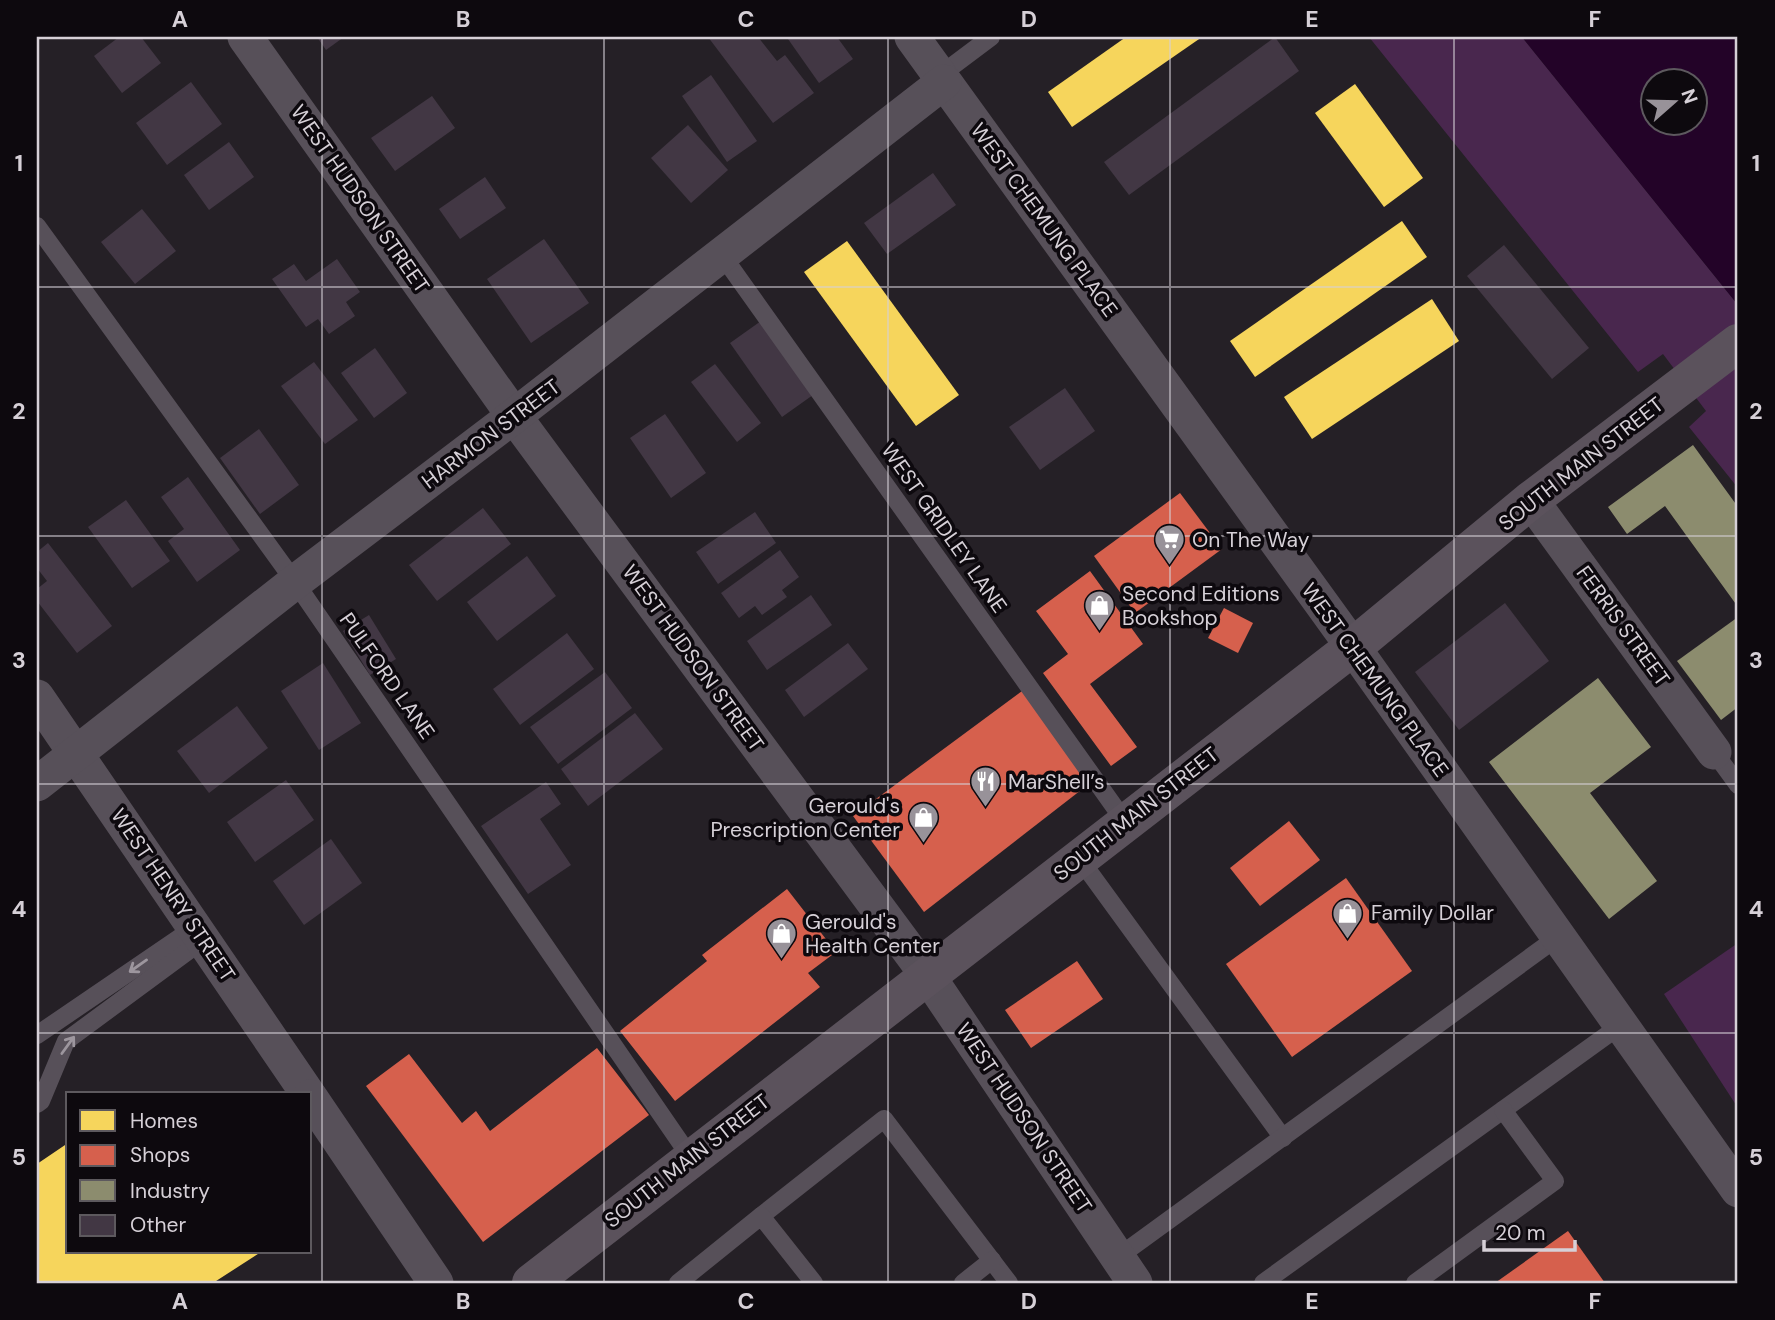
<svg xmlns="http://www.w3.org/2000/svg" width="1775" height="1320" viewBox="0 0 1775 1320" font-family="'DM Sans',sans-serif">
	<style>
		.green { fill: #49274e }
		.water { fill: #230328; fill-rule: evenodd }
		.homes { fill: #f6d55c }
		.shops { fill: #d6604d }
		.industry { fill: #8c8c6e }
		.building { fill: #423744 }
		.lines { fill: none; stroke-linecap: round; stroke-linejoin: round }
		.service { stroke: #575059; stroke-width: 18 }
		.minor { stroke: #575059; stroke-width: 35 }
		.secondary { stroke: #5b525c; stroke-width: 38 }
		.oneway { stroke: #9d969e }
		.grid { fill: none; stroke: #d6d0d7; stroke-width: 2; stroke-opacity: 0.55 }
		.labels { text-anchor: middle; stroke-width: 7; stroke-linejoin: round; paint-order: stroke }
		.street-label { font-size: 21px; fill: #d6d0d7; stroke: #0d090e }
		.poi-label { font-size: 21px; fill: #d6d0d7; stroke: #0d090e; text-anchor: start }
		.neatline { fill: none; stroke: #d6d0d7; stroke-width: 2.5 }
		.grid-label { font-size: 23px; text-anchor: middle; font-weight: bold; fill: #d6d0d7 }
	</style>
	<rect width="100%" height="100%" fill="#252026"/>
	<g class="green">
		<path d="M1369,37H1522L1738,305V488L1689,427L1706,411L1663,354L1638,372Z"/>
		<path d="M1738,943V1108L1664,994Z"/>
	</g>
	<path class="water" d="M1522,37H1738V305ZM1652,80H1694V122H1652Z"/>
	<g class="homes">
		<path d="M1126,37H1202L1072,127L1048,92Z"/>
		<path d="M1355,84L1423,178L1384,207L1315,113Z"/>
		<path d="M1402,221L1427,257L1255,377L1230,341Z"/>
		<path d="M847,241L959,395L916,426L804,272Z"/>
		<path d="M1432,299L1459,341L1312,439L1284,397Z"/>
		<path d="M68,1143V1252H261L213,1283H37V1164Z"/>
	</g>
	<g class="shops">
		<path d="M1180,493L1222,549L1135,613L1094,556Z"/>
		<path d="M1090,571L1143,644L1090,684L1137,747L1111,766L1043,673L1068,654L1036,611Z"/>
		<path d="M1224,608L1253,623L1238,653L1208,638Z"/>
		<path d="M1026,688L1094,780L924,912L853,816Z"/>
		<path d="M1289,821L1320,860L1260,906L1230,868Z"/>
		<path d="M1346,878L1412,971L1292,1057L1226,964Z"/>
		<path d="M787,889L836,952L808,973L820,987L675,1101L620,1031L707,961L702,955Z"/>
		<path d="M1077,961L1103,999L1031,1048L1005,1010Z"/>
		<path d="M597,1048L649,1115L483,1242L366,1086L409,1054L462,1123L476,1111L490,1131Z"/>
		<path d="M1568,1231L1605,1283H1495Z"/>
	</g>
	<g class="industry">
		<path d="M1693,445L1738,507V607L1665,506L1627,534L1608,507Z"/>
		<path d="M1738,617V707L1721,720L1677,661Z"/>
		<path d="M1598,678L1651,747L1590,793L1657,881L1609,919L1489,762Z"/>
	</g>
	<g class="building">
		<path d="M119,37H141L161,63L122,93L94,56Z"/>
		<path d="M317,37H344L326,50Z"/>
		<path d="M708,37H758L777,61L785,55L814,93L773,123Z"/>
		<path d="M791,37H837L853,59L819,83L788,39Z"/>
		<path d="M1275,37L1299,71L1129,195L1104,162Z"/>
		<path d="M711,75L757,141L727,162L682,96Z"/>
		<path d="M191,82L222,124L167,165L136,123Z"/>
		<path d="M432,96L455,128L395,171L371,138Z"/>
		<path d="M688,125L728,170L691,203L651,158Z"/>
		<path d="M229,142L254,177L209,210L184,175Z"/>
		<path d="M933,173L956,205L887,254L864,223Z"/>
		<path d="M485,177L506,208L460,239L439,209Z"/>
		<path d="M142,209L176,251L135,284L101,242Z"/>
		<path d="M544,239L589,303L531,343L487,279Z"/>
		<path d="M1504,245L1589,348L1552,379L1467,276Z"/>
		<path d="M337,259L360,292L346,302L355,316L329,334L318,319L306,327L272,279L294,264L306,281Z"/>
		<path d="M761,321L813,395L782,417L730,343Z"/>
		<path d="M375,348L407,393L374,418L341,373Z"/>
		<path d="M314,362L358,420L325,444L281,386Z"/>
		<path d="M715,364L761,423L737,442L691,382Z"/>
		<path d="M1065,388L1095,431L1040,470L1009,427Z"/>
		<path d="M665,414L706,473L671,498L630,438Z"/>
		<path d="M259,429L299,485L260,514L220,458Z"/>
		<path d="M188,477L240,550L197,582L168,541L184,529L161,497Z"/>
		<path d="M126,500L170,561L132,588L88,527Z"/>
		<path d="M483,508L511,544L437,601L409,565Z"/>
		<path d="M755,512L776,543L718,584L696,552Z"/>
		<path d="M48,543L112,626L77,653L37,601V589L47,581L37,568V552Z"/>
		<path d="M780,550L799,577L782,590L787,597L762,615L755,606L739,618L721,593Z"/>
		<path d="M527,556L556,596L497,641L467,602Z"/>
		<path d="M811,595L832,625L767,670L747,641Z"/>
		<path d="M1505,603L1549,661L1459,730L1415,672Z"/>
		<path d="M369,615L396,659L370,675L343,631Z"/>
		<path d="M567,633L594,669L520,725L493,689Z"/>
		<path d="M848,643L868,669L804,717L785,690Z"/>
		<path d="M323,663L361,723L319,750L281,691Z"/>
		<path d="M605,672L632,708L558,764L530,727Z"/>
		<path d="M237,706L268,748L209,793L177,751Z"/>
		<path d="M635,713L663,749L588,806L561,769Z"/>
		<path d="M286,780L314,820L255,862L227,822Z"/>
		<path d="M546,782L561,804L540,819L571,865L528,894L481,826Z"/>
		<path d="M331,839L362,883L304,925L273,881Z"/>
	</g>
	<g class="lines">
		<g class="service">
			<path d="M939,76L991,37"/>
			<path d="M37,226L295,582L691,1158"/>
			<path d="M722,255L1123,819L1120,826"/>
			<path d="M1714,752L1738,785"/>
			<path d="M1079,858L1283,1138"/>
			<path d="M37,1035L194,928"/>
			<path d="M37,1104L41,1101L66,1041L203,940"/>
			<path d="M761,1216L884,1119L1009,1283"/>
			<path d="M1118,1257L1558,937"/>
			<path d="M678,1283L761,1216L814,1283"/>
			<path d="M963,1283L992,1260"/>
			<path d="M1263,1283L1621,1025"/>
			<path d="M1415,1283L1555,1181L1503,1110"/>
		</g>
		<g class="minor">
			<path d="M245,37L514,416L928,976L1135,1283"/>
			<path d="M912,37L1353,647L1738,1190"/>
			<path d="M1531,500L1714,752"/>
			<path d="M37,697L308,1094"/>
			<path d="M37,784L295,582L514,416L944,82"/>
			<path d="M310,1097L436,1283"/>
		</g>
		<path class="secondary" d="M531,1283L1353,647L1531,500L1738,343"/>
	</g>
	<defs><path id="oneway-shaft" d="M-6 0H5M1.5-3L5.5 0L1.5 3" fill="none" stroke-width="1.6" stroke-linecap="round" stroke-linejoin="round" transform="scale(1.75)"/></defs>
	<g class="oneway">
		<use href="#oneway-shaft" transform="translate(138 966) rotate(145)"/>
		<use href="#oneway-shaft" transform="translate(68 1045) rotate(-54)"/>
	</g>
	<path class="grid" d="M322,37V1283M604,37V1283M888,37V1283M1170,37V1283M1454,37V1283M37,287H1738M37,536H1738M37,784H1738M37,1033H1738"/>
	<defs>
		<symbol id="supermarket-pin" viewBox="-11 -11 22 30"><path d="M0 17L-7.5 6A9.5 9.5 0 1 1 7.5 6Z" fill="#989299" stroke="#0d090e"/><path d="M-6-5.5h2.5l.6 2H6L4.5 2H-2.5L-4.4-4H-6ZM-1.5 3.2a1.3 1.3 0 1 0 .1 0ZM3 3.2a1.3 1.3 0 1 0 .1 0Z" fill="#fff"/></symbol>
		<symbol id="shop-pin" viewBox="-11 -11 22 30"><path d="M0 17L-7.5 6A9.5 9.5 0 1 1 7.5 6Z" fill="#989299" stroke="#0d090e"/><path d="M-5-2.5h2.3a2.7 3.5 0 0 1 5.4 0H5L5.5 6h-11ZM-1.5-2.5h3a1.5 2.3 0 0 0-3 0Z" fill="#fff"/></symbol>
		<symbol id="restaurant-pin" viewBox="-11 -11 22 30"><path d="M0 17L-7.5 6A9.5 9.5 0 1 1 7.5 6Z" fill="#989299" stroke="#0d090e"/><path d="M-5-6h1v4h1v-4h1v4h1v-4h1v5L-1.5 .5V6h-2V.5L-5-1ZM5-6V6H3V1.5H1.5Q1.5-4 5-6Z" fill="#fff"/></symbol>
	</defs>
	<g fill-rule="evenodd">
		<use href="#supermarket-pin" x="1152" y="522" width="35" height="47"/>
		<use href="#shop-pin" x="1082" y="588" width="35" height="47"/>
		<use href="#restaurant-pin" x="968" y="764" width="35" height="47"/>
		<use href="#shop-pin" x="906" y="800" width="35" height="47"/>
		<use href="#shop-pin" x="1330" y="896" width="35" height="47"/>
		<use href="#shop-pin" x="764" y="916" width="35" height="47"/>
	</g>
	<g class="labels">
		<g class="street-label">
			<text transform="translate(360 199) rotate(55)" y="7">WEST HUDSON STREET</text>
			<text transform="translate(1044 220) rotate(54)" y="7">WEST CHEMUNG PLACE</text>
			<text transform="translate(491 434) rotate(-37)" y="7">HARMON STREET</text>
			<text transform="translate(1581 464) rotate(-38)" y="7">SOUTH MAIN STREET</text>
			<text transform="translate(944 528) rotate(55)" y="7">WEST GRIDLEY LANE</text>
			<text transform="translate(1623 626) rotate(54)" y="7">FERRIS STREET</text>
			<text transform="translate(693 658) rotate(54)" y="7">WEST HUDSON STREET</text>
			<text transform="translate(387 676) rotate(55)" y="7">PULFORD LANE</text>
			<text transform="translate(1375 680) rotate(54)" y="7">WEST CHEMUNG PLACE</text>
			<text transform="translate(1136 814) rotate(-38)" y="7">SOUTH MAIN STREET</text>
			<text transform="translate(173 895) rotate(56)" y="7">WEST HENRY STREET</text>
			<text transform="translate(1024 1118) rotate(56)" y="7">WEST HUDSON STREET</text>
			<text transform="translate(687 1161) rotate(-38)" y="7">SOUTH MAIN STREET</text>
		</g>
		<g class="poi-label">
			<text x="1192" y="547">On The Way</text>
			<text x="1122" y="601">Second Editions<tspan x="1122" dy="24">Bookshop</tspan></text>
			<text x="1008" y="789">MarShell’s</text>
			<text x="900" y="813" text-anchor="end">Gerould's<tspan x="900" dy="24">Prescription Center</tspan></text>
			<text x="1371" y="920">Family Dollar</text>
			<text x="805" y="929">Gerould's<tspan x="805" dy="24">Health Center</tspan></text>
		</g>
	</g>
	<rect width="1775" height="1320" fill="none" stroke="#0d090e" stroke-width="77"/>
	<rect x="66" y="1092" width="245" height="161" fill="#0d090e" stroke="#5d595e" stroke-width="2"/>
	<rect x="80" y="1110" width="35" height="21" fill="#f6d55c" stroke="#5d595e" stroke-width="2"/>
	<text x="130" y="1128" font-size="21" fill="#d6d0d7">Homes</text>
	<rect x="80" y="1145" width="35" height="21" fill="#d6604d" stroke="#5d595e" stroke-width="2"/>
	<text x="130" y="1162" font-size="21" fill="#d6d0d7">Shops</text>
	<rect x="80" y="1180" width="35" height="21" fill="#8c8c6e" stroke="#5d595e" stroke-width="2"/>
	<text x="130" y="1198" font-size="21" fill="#d6d0d7">Industry</text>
	<rect x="80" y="1215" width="35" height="21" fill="#423744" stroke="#5d595e" stroke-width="2"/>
	<text x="130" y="1232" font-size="21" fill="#d6d0d7">Other</text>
	<g transform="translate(1674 102) rotate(70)"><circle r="33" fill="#0d090e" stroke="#5d595e" stroke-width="2"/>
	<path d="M0-5L12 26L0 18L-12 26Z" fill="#989299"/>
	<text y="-10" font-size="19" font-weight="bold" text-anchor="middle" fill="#d6d0d7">N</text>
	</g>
	<path d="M1484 1240v10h91v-10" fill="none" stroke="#d6d0d7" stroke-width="3.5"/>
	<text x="1495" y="1240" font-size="21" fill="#d6d0d7" stroke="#0d090e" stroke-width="5" paint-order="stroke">20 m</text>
	<rect x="38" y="38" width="1698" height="1244" class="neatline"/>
	<g class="grid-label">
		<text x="180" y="27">A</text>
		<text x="463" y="27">B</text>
		<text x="746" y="27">C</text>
		<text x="1029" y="27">D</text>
		<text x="1312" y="27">E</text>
		<text x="1595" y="27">F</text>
		<text x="19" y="171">1</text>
		<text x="1756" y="171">1</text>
		<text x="19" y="419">2</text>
		<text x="1756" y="419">2</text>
		<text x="19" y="668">3</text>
		<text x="1756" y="668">3</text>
		<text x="19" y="917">4</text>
		<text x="1756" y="917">4</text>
		<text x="19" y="1165">5</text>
		<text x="1756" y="1165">5</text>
		<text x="180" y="1309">A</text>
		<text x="463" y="1309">B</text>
		<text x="746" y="1309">C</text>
		<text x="1029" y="1309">D</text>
		<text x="1312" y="1309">E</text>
		<text x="1595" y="1309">F</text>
	</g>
</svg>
